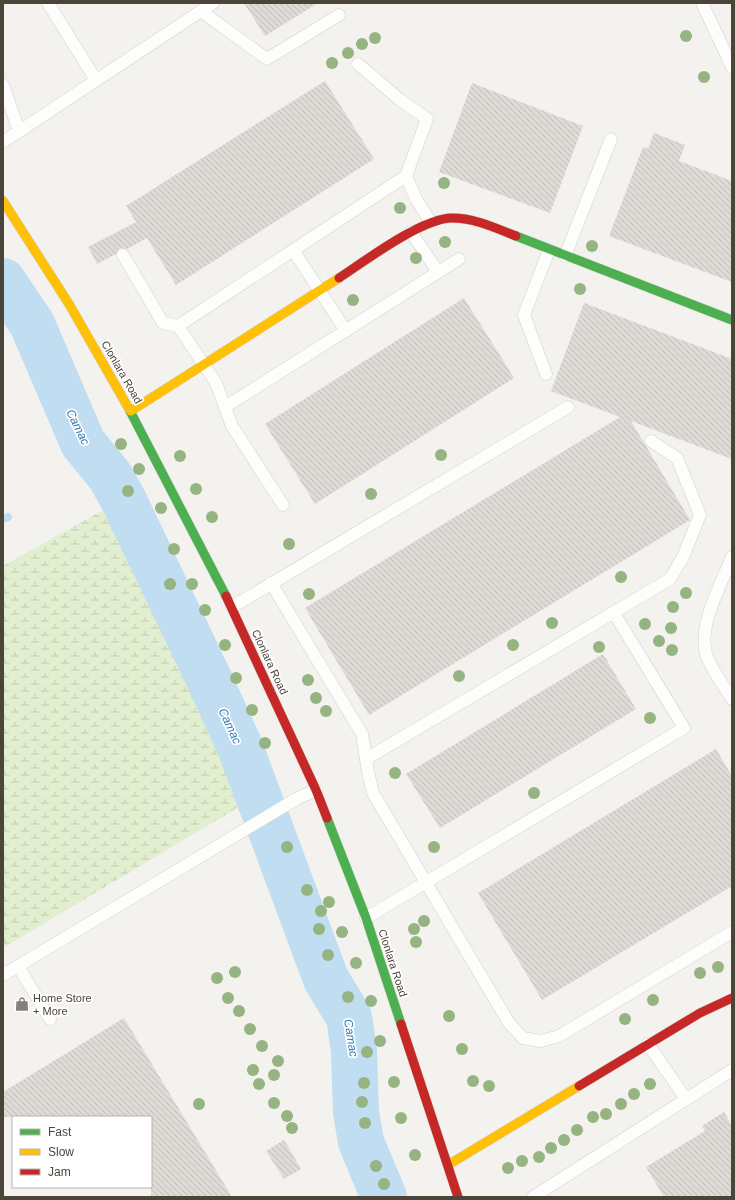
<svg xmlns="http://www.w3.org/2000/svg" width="735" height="1200" viewBox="0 0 735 1200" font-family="Helvetica,sans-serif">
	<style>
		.wetland { fill: url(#wetland-marsh) }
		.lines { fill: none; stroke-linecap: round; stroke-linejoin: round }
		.stream { stroke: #c0ddf1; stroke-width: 8 }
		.river { stroke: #c0ddf1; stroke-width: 46 }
		.building { fill: url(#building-back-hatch) }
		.lane-casing { stroke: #d2d0cb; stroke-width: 13 }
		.fast-casing { stroke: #d3cfc5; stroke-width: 10 }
		.slow-casing { stroke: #d3cfc5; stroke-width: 10 }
		.jam-casing { stroke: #d3cfc5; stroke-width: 10 }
		.lane { stroke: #fdfdfc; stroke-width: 12 }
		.fast { stroke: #4caf50; stroke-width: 9 }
		.slow { stroke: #ffc107; stroke-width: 9 }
		.jam { stroke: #c62828; stroke-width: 9 }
		.tree { fill: #96b382 }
		.labels { text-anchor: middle; stroke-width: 3.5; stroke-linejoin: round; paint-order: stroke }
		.street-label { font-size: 11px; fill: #4b4439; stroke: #fff }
		.poi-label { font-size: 11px; fill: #4b4439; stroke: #fff; text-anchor: start }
		.water-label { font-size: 12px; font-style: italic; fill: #2e7ab2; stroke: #fff }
	</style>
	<defs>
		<pattern id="wetland-marsh" width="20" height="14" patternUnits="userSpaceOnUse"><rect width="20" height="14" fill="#e1eecf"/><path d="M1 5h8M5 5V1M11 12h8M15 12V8" fill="none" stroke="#c3cdb2"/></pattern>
		<pattern id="building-back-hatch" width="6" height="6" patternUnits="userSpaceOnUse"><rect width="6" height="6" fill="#dedbd6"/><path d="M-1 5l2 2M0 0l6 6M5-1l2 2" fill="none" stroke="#c0bdb8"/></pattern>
	</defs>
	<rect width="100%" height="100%" fill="#f4f2ee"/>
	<path class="wetland" d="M136,501L265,787L247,802L3,948V566L105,509Z"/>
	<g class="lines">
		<path class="stream" d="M3,519L8,517"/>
		<path class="river" d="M3,281L32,324L83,443L110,476L125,503L209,679L240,747L326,979L349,1017L354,1051L356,1112L361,1142L384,1197"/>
	</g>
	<g class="building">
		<path d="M244,3H318L265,36Z"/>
		<path d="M325,81L374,159L176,285L147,238L127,249L120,248L116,254L97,264L88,247L136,222L126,206Z"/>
		<path d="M472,83L583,126L550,213L439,172Z"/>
		<path d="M654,133L685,145L679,161L732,181V282L609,236L643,147L648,149Z"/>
		<path d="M464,298L514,378L315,504L265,424Z"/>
		<path d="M584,303L732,359V459L631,421L690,520L369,715L305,608L620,417L551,391Z"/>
		<path d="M603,654L636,709L440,828L406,774Z"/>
		<path d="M716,749L732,776V886L542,1000L478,893Z"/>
		<path d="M124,1018L232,1197H151V1117H3V1092Z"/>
		<path d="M724,1112L732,1126V1197H664L646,1167L705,1131L702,1126Z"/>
		<path d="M284,1140L301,1169L284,1179L266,1151Z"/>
	</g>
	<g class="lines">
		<defs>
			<g id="lane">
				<path d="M48,3L96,80"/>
				<path d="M702,3L732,67"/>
				<path d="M201,11L267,59L339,15"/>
				<path d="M3,85L19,131"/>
				<path d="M3,142L213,3"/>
				<path d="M406,176L416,199L430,221"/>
				<path d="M411,232L438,272"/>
				<path d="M293,250L346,331"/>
				<path d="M123,255L163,323L178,326L406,176L427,119L399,99L358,64"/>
				<path d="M565,256L611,139"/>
				<path d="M178,326L216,383L232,426L283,505"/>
				<path d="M546,374L524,315L549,250"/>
				<path d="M225,407L459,259"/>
				<path d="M732,557C721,585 695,630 708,659C714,673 724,686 732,699"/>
				<path d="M271,583L362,734L368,772L373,793L509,1023L523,1038L541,1041L559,1036L732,932"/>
				<path d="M232,607L568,407"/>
				<path d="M366,759L670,579L683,557L700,515L677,458L651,441"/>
				<path d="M366,918L684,728L614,613"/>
				<path d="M18,966L50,1019"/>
				<path d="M3,975L296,799L316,790"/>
				<path d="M648,1044L686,1099"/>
				<path d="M533,1197L732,1070"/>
			</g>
			<g id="fast">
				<path d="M516,236L732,320"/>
				<path d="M129,409L226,596"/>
				<path d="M327,818L366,918L401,1024"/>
			</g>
			<g id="slow">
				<path d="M3,201L69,304L129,409"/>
				<path d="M131,411L339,278"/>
				<path d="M448,1165L579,1086"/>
			</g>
			<g id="jam">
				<path d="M339,278C365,261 422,218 452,218C475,218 495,228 516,236"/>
				<path d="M226,596L316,790L327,818"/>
				<path d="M401,1024L458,1197"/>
				<path d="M579,1086L700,1013L732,998"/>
			</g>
		</defs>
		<use href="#lane" class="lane-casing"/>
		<use href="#fast" class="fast-casing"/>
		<use href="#slow" class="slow-casing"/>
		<use href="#jam" class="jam-casing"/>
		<use href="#lane" class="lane"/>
		<use href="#fast" class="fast"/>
		<use href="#slow" class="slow"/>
		<use href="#jam" class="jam"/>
	</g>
	<g class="tree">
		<circle cx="686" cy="36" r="6"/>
		<circle cx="375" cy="38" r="6"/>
		<circle cx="362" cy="44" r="6"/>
		<circle cx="348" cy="53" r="6"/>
		<circle cx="332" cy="63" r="6"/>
		<circle cx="704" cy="77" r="6"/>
		<circle cx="444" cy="183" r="6"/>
		<circle cx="400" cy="208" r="6"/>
		<circle cx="445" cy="242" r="6"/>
		<circle cx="592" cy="246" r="6"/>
		<circle cx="416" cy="258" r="6"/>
		<circle cx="580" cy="289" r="6"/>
		<circle cx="353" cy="300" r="6"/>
		<circle cx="121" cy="444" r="6"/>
		<circle cx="441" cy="455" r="6"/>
		<circle cx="180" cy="456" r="6"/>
		<circle cx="139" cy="469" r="6"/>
		<circle cx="196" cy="489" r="6"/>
		<circle cx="128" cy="491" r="6"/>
		<circle cx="371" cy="494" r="6"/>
		<circle cx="161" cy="508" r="6"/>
		<circle cx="212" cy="517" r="6"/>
		<circle cx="289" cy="544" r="6"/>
		<circle cx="174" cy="549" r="6"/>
		<circle cx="621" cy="577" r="6"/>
		<circle cx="170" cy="584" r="6"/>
		<circle cx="192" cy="584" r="6"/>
		<circle cx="686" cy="593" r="6"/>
		<circle cx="309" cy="594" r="6"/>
		<circle cx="673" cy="607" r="6"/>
		<circle cx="205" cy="610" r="6"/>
		<circle cx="552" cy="623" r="6"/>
		<circle cx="645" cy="624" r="6"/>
		<circle cx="671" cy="628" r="6"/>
		<circle cx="659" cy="641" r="6"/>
		<circle cx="225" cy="645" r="6"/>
		<circle cx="513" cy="645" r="6"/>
		<circle cx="599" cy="647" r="6"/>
		<circle cx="672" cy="650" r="6"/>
		<circle cx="459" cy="676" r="6"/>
		<circle cx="236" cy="678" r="6"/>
		<circle cx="308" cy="680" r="6"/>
		<circle cx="316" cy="698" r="6"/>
		<circle cx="252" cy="710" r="6"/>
		<circle cx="326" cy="711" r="6"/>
		<circle cx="650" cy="718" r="6"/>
		<circle cx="265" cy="743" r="6"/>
		<circle cx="395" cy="773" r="6"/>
		<circle cx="534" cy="793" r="6"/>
		<circle cx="287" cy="847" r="6"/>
		<circle cx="434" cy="847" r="6"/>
		<circle cx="307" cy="890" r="6"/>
		<circle cx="329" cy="902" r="6"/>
		<circle cx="321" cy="911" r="6"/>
		<circle cx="424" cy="921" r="6"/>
		<circle cx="319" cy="929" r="6"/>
		<circle cx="414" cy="929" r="6"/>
		<circle cx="342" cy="932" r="6"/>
		<circle cx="416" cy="942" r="6"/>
		<circle cx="328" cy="955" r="6"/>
		<circle cx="356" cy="963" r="6"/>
		<circle cx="718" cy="967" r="6"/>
		<circle cx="235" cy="972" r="6"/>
		<circle cx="700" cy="973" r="6"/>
		<circle cx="217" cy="978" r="6"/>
		<circle cx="348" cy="997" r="6"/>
		<circle cx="228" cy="998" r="6"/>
		<circle cx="653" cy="1000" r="6"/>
		<circle cx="371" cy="1001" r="6"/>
		<circle cx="239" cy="1011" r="6"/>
		<circle cx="449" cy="1016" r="6"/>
		<circle cx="625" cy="1019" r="6"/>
		<circle cx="250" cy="1029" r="6"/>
		<circle cx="380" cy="1041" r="6"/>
		<circle cx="262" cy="1046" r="6"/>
		<circle cx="462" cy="1049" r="6"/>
		<circle cx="367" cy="1052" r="6"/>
		<circle cx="278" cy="1061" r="6"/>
		<circle cx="253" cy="1070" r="6"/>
		<circle cx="274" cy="1075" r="6"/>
		<circle cx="473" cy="1081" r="6"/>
		<circle cx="394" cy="1082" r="6"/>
		<circle cx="364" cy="1083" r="6"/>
		<circle cx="259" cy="1084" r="6"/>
		<circle cx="650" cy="1084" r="6"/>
		<circle cx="489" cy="1086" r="6"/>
		<circle cx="634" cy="1094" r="6"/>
		<circle cx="362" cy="1102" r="6"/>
		<circle cx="274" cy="1103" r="6"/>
		<circle cx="199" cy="1104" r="6"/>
		<circle cx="621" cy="1104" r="6"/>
		<circle cx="606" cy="1114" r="6"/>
		<circle cx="287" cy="1116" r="6"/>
		<circle cx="593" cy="1117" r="6"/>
		<circle cx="401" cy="1118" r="6"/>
		<circle cx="365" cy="1123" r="6"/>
		<circle cx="292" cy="1128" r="6"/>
		<circle cx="577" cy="1130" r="6"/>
		<circle cx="564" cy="1140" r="6"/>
		<circle cx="551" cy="1148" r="6"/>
		<circle cx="415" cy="1155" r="6"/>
		<circle cx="539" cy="1157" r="6"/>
		<circle cx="522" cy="1161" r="6"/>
		<circle cx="376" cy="1166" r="6"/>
		<circle cx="508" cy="1168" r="6"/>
		<circle cx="384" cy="1184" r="6"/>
	</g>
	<defs>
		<symbol id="shop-bare" viewBox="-9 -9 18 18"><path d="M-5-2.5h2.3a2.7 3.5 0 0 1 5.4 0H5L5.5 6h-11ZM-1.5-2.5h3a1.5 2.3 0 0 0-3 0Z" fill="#868178" stroke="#fff" stroke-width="2.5" paint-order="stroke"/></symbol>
	</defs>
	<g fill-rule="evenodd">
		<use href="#shop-bare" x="12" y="994" width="20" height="20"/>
	</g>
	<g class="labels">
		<g class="street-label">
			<text transform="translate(122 372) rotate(60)" y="4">Clonlara Road</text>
			<text transform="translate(270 662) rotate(65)" y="4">Clonlara Road</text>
			<text transform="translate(393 963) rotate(72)" y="4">Clonlara Road</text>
		</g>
		<g class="poi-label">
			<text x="33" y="1002">Home Store<tspan x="33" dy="13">+ More</tspan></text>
		</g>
		<g class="water-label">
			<text transform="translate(78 427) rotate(64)" y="4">Camac</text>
			<text transform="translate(230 726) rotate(65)" y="4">Camac</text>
			<text transform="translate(351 1038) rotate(81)" y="4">Camac</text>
		</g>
	</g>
	<rect width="735" height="1200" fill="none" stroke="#4b4439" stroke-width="8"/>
	<rect x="12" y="1116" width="140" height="72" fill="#ffffff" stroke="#b7b4b0"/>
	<rect x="20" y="1129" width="20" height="6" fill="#4caf50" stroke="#b7b4b0"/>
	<text x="48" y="1136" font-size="12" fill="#4b4439">Fast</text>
	<rect x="20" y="1149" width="20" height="6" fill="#ffc107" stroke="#b7b4b0"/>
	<text x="48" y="1156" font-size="12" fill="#4b4439">Slow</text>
	<rect x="20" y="1169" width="20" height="6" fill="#c62828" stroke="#b7b4b0"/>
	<text x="48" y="1176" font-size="12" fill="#4b4439">Jam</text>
</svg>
